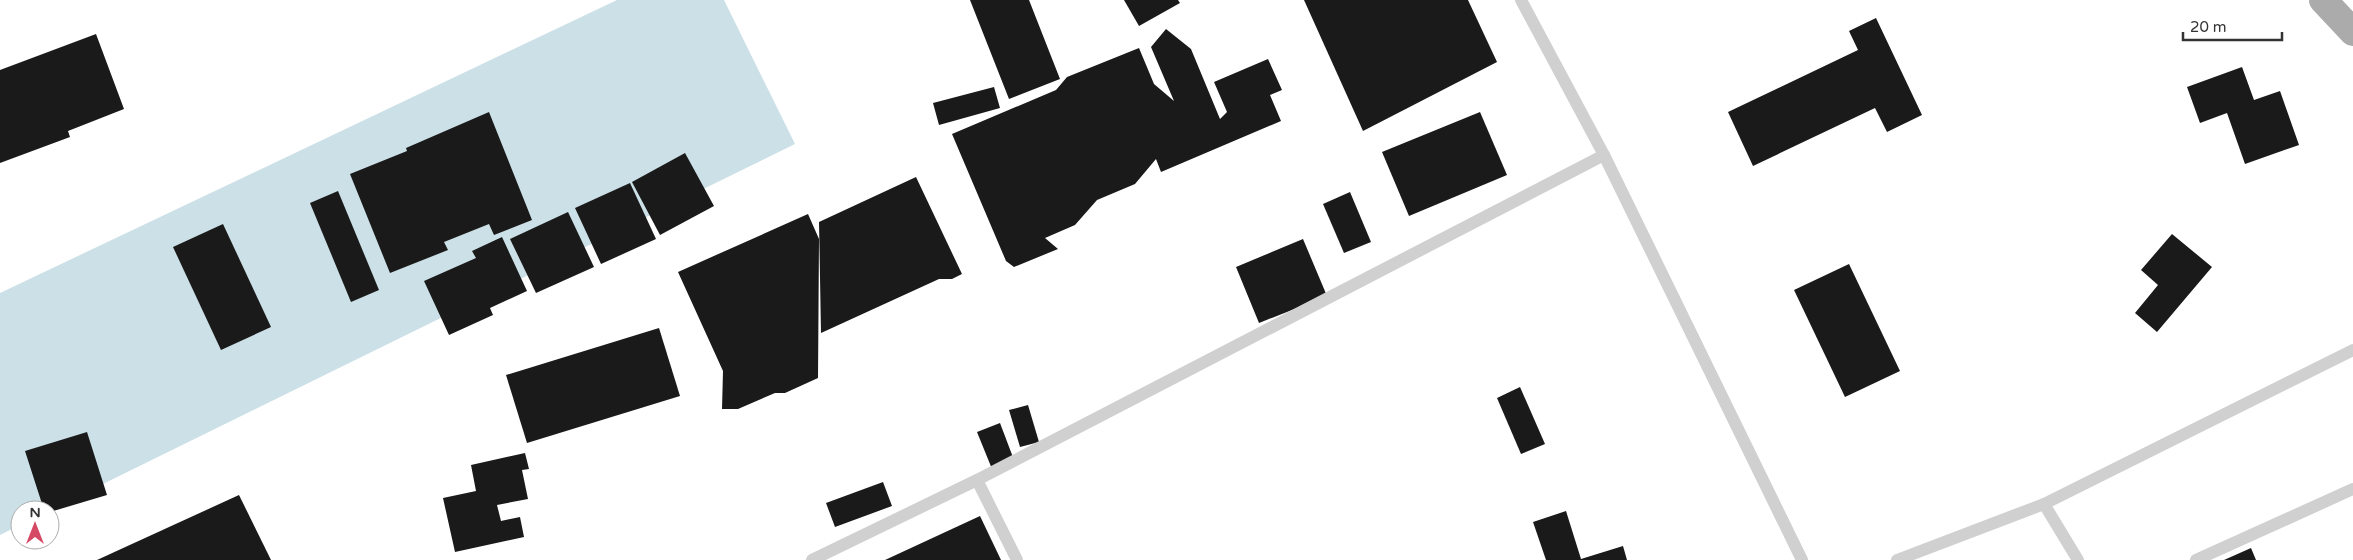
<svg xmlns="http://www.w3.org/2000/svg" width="2353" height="560" viewBox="0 0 2353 560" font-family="'Varela Round',sans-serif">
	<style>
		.water { fill: #cce0e7 }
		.building { fill: #1a1a1a }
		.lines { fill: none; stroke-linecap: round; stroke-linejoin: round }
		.service { stroke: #d0d0d0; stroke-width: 12 }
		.primary { stroke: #ababab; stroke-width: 28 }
	</style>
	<rect width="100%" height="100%" fill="#fff"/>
	<path class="water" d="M617,0H724L795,144L50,510H20V525L0,535V293Z"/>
	<g class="building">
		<path d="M970,0H1029L1060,79L1009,99Z"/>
		<path d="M1124,0H1178L1180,3L1139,26Z"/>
		<path d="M1304,0H1468L1497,62L1363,131Z"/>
		<path d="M1876,18L1922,115L1887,132L1875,108L1753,166L1728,112L1858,50L1849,31Z"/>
		<path d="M1166,29L1191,49L1220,119L1227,112L1214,82L1268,59L1282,90L1270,95L1281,121L1161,172L1156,159L1135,184L1097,200L1075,225L1045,238L1058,249L1014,267L1006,261L952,134L1056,90L1067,77L1139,48L1154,84L1174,101L1151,47Z"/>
		<path d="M96,34L124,109L68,131L70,137L0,163V70Z"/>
		<path d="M2242,67L2254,100L2280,91L2299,145L2245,164L2227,113L2200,123L2187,87Z"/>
		<path d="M994,87L1000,108L939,125L933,103Z"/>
		<path d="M489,112L532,220L494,235L489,224L444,242L448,250L390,273L350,174L407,151L406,148Z"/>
		<path d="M1480,112L1507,175L1409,216L1382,152Z"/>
		<path d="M685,153L714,206L660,235L632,182Z"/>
		<path d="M916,177L962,274L952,279H939L821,333L819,222Z"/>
		<path d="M630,183L656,239L601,264L575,208Z"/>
		<path d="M338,191L379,290L351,302L310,203Z"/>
		<path d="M1350,192L1371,242L1344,253L1323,204Z"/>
		<path d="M568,212L594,267L536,293L510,239Z"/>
		<path d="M808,214L819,239L818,378L785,393H775L738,409H722L723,371L678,272Z"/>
		<path d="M223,224L271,327L221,350L173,247Z"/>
		<path d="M2172,234L2212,267L2157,332L2135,313L2158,285L2141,270Z"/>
		<path d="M502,237L527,291L490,308L493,315L449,335L424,281L476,258L472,251Z"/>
		<path d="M1303,239L1327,296L1259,323L1236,267Z"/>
		<path d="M1849,264L1900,371L1845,397L1794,290Z"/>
		<path d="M659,328L680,396L527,443L506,375Z"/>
		<path d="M1520,387L1545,444L1521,454L1497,398Z"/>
		<path d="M1028,405L1039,442L1020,447L1009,410Z"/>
		<path d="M1000,423L1014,460L992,469L977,432Z"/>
		<path d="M87,432L107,495L50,512V510H44L25,451Z"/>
		<path d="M525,453L529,469L522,470L528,499L497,505L501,521L520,517L524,537L455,552L443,498L476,491L471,465Z"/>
		<path d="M883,482L892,506L835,527L826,503Z"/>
		<path d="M239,495L271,560H97Z"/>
		<path d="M1566,511L1581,559L1623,546L1627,560H1546L1533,522Z"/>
		<path d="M980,516L1001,560H885Z"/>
		<path d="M2251,548L2256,560H2224Z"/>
	</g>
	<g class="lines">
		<g class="service">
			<path d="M1521,0L1604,155L1802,560"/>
			<path d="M977,480L1017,560"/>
			<path d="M2044,504L2078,560"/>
			<path d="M812,560L977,480L1604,155"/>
			<path d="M1897,560L2044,504L2353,350"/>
			<path d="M2196,560L2353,489"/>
		</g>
		<path class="primary" d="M2323,0L2353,32"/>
	</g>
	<g transform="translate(35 525)"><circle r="24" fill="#ffffff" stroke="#adadad"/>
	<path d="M0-4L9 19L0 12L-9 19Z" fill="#d64965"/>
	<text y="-8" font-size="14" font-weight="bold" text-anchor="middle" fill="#333333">N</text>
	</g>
	<path d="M2183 32v8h99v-8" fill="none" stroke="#333333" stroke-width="2.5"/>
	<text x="2190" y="32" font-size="15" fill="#333333" stroke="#ffffff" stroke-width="4" paint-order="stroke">20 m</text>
</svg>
